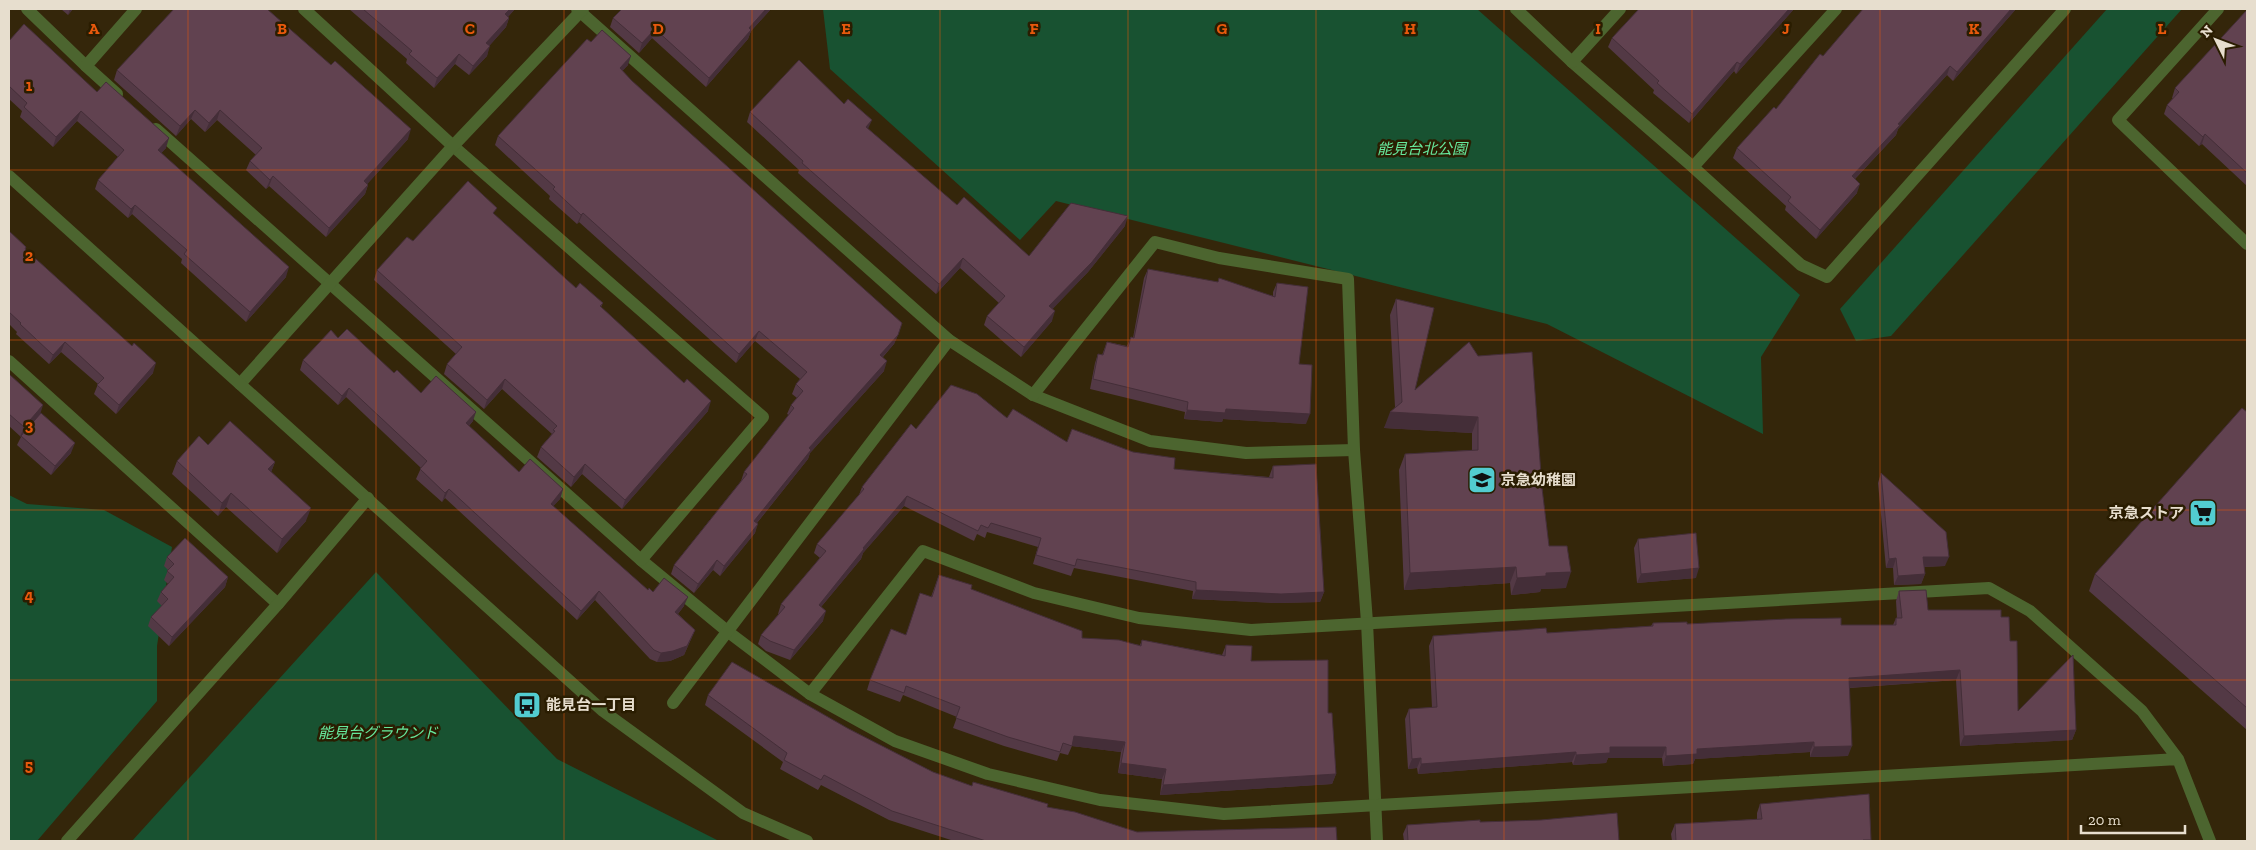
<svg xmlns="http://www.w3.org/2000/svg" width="2256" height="850" viewBox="0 0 2256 850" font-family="'Zilla Slab','Noto Sans JP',serif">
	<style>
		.green { fill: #185231 }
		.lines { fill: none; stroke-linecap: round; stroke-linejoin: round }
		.pedestrian { stroke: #4c652f; stroke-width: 12 }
		.minor { stroke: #4c652f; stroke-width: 12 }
		.tertiary { stroke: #4c652f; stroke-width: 12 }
		.wall { fill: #533945 }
		.shaded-wall { fill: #442e38 }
		.building { fill: #614250; stroke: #442e38 }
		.grid { fill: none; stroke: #e8590c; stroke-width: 1; stroke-opacity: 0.55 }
		.labels { text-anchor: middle; stroke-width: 5; stroke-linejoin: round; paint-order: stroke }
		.park-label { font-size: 15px; font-style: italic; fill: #66e89c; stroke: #2a1d01 }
		.poi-label { font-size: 15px; font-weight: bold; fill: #e7dece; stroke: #2a1d01; text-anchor: start }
		.grid-label { font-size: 16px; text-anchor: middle; font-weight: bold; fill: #e8590c; stroke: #2a1d01; stroke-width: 5; stroke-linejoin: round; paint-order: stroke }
	</style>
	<rect width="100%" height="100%" fill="#34260a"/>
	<g class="green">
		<path d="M823,9H1477L1800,295L1761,357L1763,434L1547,324L1056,201L1020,240L830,69Z"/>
		<path d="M2107,9H2182L1891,336L1856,341L1840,309Z"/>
		<path d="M9,495L27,504L104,510L172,547L157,646V701L37,841H9Z"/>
		<path d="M376,572L557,759L719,841H132Z"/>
	</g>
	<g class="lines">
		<g class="pedestrian">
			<path d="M27,9L86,66"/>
			<path d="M641,560L727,631L810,694"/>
			<path d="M673,703L949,340"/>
		</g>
		<g class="minor">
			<path d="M577,9L949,340L1033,395L1150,441L1246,453L1354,450"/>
			<path d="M1516,9L1572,62L1693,167L1801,265L1827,277L2065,9"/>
			<path d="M2218,9L2118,120L2247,244"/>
			<path d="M1572,62L1620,9"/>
			<path d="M117,94L86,66L136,9"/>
			<path d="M156,129L641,560L763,417L453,146L304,9"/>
			<path d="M1693,167L1836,9"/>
			<path d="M9,361L278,604"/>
			<path d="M240,384L453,146L583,9"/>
			<path d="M1033,395L1155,242L1219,258L1348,279L1354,450L1367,622L1377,841"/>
			<path d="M2178,759L1224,814L1100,800L988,774L895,741L810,694L923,551L1034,593L1139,618L1251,630L1989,588L2030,611L2142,711L2178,759L2210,841"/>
			<path d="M67,841L278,604L368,498"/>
		</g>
		<path class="tertiary" d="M9,176L603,711L743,813L807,841"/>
	</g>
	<g class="wall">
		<path d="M61,9H73L68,15Z"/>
		<path d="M349,9H515L508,17L509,18L506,27L489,46L487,56L469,75L455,64L434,88L406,63L407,59Z"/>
		<path d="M622,9H771L751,31L748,39L706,87L652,38L639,53L610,27L613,18Z"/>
		<path d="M1639,9H1794L1736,74L1734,71L1689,123L1653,93L1654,90L1608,47L1612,38Z"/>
		<path d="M2016,9L1953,81L1947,75L1898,129L1896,135L1855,179L1857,193L1816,239L1785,210L1786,206L1733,158L1737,148L1776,109L1823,56Z"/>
		<path d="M2247,12V186L2202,144L2199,146L2164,114L2167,105L2173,98H2172L2175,88Z"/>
		<path d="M9,41L97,92L166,148L161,153L286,277L246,322L181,263L182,259L132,214L128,218L95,189L98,180L118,157L77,121L53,147L20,117L22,111L9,99Z"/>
		<path d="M591,42L628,65L622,71L898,335L894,344L883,357L884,371L810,453L808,459L757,523L755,533L720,576L713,570L694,593L671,574L674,565L741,481L744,472L789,415L787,414L791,405L797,398L792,394L796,384L800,379L755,341L736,363L579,222L577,224L549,199L550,196L495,145L498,136Z"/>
		<path d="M117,70L408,139L367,184L368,185L365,194L326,237L269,186L266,189L246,170L250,161L256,155L217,120L205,132L191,119L176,136L114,80Z"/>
		<path d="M750,112L957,205L1029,256L1125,226L1088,272L1052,309V321L1021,357L984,325L987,316L999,303L960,268L936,294L798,173L799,170L747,122Z"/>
		<path d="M495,215L576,288L603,303L601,307L708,411L622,509L582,474L571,487L537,457L541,447L552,434L502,389L484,409L444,374L447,364L456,354L374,280L377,270L413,241Z"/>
		<path d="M9,231L26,247L25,250L153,373L116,414L94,394L98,384L61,352L49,364L16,334L17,332L9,324Z"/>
		<path d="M1148,269L1273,296V292L1277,283L1299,364L1306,424L1223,419L1222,422L1184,419L1185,412L1090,389L1095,363L1098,354L1102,355L1107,342L1127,346L1131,337L1133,338L1144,278Z"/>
		<path d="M1396,299L1415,390L1469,342L1542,488L1549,546L1566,588L1541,589L1540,592L1511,595L1510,583L1404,590L1399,470L1405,454L1472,450V433L1384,428L1395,407L1390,315Z"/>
		<path d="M338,338L394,373L421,393L473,421L469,426L519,472L563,489L560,499L553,506L648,590L684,606L678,614L695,630L684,655L670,661L657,662L650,659L595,600L577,620L445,498L442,502L416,479L421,468L346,397L338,405L300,370L303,360Z"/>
		<path d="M9,374L71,453L51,475L17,445L21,437L9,426Z"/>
		<path d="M2247,412V730L2089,591L2095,574Z"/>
		<path d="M1007,418L1067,442L1174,469L1269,477L1273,466L1324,592L1320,602L1277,603L1192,599L1193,591L1074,568L1071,576L1033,564L1038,547L987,532L985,538L977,534L974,541L904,506L863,553L861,559L821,607L823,621L790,660L766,651L758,644L761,635L779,614H778L781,604L820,558L814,553L817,544L859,495L862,487L916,429Z"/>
		<path d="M208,445L275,462L271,472L306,521L277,553L226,507L218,516L172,474L177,461Z"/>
		<path d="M1881,473L1945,566L1924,567L1925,574L1921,584L1894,585L1893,568H1886L1878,483Z"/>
		<path d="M1638,539L1696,578L1637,583L1634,548Z"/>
		<path d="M167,557L228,577L225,587L169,646L148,626L151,617L162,606L157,601L161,592L168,584L164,580L168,570L164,566Z"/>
		<path d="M939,575L1082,638L1140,645L1142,640L1222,655L1226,645L1328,713L1336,774L1332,784L1160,795L1162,779L1118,773L1121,752L1072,746L1068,755L1060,753L1057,761L1004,746L953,728L957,717L903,695L900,702L867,690L870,680L905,635L931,597Z"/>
		<path d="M1899,591L1928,610L2001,617L2010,641L2018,711L2076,730L2072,740L1960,746L1956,680L1850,688L1848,756L1810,757V752L1695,759L1693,764L1663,766L1662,758H1608L1606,763L1573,765L1572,762L1418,774L1417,768L1408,769L1405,719L1409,709L1432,708L1429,646L1433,636L1547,633L1651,626L1653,623L1687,624L1841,625H1893L1896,618H1897L1896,601Z"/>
		<path d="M708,695L849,729L933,772L972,786L1137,832L1337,841H954L889,820L821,785L818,790L780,769L783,762L705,705Z"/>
		<path d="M1760,804L1870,841H1672L1671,834L1675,824L1757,819V813Z"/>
		<path d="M1480,822L1619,841H1404L1403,834L1407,825Z"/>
	</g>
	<g class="shaded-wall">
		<path d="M70,9H73L68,15Z"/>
		<path d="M510,9H515L502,23L505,14Z"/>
		<path d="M766,9H771L751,31L748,39L706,87L709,78L749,28Z"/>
		<path d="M1789,9H1794L1736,74L1740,64Z"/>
		<path d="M2011,9H2016L1953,81L1957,72Z"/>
		<path d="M509,18L506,27L483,53L486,43Z"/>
		<path d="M655,29L652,38L639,53L642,43Z"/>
		<path d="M490,46L487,56L469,75L473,66Z"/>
		<path d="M459,54L455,64L434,88L437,78Z"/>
		<path d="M631,56L628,65L616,78L620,68Z"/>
		<path d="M1737,62L1734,71L1689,123L1692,114Z"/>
		<path d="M1950,66L1947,75L1898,129L1896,135L1848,186L1852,176Z"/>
		<path d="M195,110L191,119L176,136L180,126Z"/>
		<path d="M220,110L217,120L205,132L209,123Z"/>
		<path d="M81,111L77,121L53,147L56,137Z"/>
		<path d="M872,120L868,129L866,127Z"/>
		<path d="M411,129L408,139L361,191L364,181Z"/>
		<path d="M2205,134L2202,144L2199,146L2203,137Z"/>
		<path d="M169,138L166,148L155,160L158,150Z"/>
		<path d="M273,176L269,186L266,189L270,180Z"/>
		<path d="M1860,184L1857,193L1816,239L1820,230Z"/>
		<path d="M368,185L365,194L326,237L329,228Z"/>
		<path d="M135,205L132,214L128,218L131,209Z"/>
		<path d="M583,213L579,222L577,224L581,215Z"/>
		<path d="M1128,216L1125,226L1088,272L1046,316L1049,306Z"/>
		<path d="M963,258L960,268L936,294L939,284Z"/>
		<path d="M289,267L286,277L246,322L250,312Z"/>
		<path d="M1055,311L1052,321L1021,357L1024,347Z"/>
		<path d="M759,331L755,341L736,363L739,354Z"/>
		<path d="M898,335L894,344L876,364L880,355Z"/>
		<path d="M65,342L61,352L49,364L53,355Z"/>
		<path d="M887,361L884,371L810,453L808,459L751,530L754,521L809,448Z"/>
		<path d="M156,363L153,373L116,414L119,405Z"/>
		<path d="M505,379L502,389L484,409L487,400Z"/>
		<path d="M349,388L346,397L338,405L342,396Z"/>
		<path d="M711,401L708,411L622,509L625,500Z"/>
		<path d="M43,405L40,415L20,437L24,427Z"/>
		<path d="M1226,409L1310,414L1306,424L1223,419L1222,422L1184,419L1187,410Z"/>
		<path d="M476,412L473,421L462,433L466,423Z"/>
		<path d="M1390,412L1478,417L1472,433L1384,428Z"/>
		<path d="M75,443L71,453L51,475L55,466Z"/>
		<path d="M275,462L270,475L268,469Z"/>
		<path d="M585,464L582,474L571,487L574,477Z"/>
		<path d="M449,489L445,498L442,502L445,493Z"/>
		<path d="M563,489L560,499L547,513L551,504Z"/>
		<path d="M231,493L226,507L218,516L222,503Z"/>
		<path d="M907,496L904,506L863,553L861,559L815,614L819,605L863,548Z"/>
		<path d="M311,508L306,521L277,553L282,539Z"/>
		<path d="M758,524L755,533L720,576L724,566Z"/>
		<path d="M1923,557H1949L1945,566L1920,567Z"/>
		<path d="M1896,558L1893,568H1886L1889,559Z"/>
		<path d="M717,560L713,570L694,593L698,584Z"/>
		<path d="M1516,567L1510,583L1404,590L1410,573Z"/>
		<path d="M1699,568L1696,578L1637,583L1641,574Z"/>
		<path d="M1571,572L1566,588L1541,589L1540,592L1511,595L1517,578L1546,573Z"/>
		<path d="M1925,574L1921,584L1894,585L1898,576Z"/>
		<path d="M228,577L225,587L169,646L172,637Z"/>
		<path d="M1196,590L1324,592L1320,602L1277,603L1192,599Z"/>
		<path d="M599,591L595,600L577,620L581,611Z"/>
		<path d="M688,597L684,606L672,621L675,612Z"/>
		<path d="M826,611L823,621L790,660L794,650Z"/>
		<path d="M695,630L684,655L670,661L657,662L661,653Z"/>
		<path d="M1960,670L1956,680L1846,688L1849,678Z"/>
		<path d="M2076,730L2072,740L1960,746L1964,736Z"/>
		<path d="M1074,736L1125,742L1121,752L1071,746Z"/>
		<path d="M1814,742L1810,752L1695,759L1693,764L1663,766L1666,756L1697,749Z"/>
		<path d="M1852,746L1848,756L1810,757L1814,747Z"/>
		<path d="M1610,747H1666L1662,758H1608L1606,763L1573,765L1576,755Z"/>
		<path d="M1576,752L1572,762L1418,774L1421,764Z"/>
		<path d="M1421,758L1417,768L1408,769L1412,759Z"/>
		<path d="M1121,763L1166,769L1162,779L1118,773Z"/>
		<path d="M1336,774L1332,784L1160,795L1163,785Z"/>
	</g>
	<g class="building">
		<path d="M174,9H267L331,65L335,61L411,129L364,181L368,185L329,228L273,176L270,180L250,161L262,148L220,110L209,123L195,110L180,126L117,70Z"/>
		<path d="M363,9H510L505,14L509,18L486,43L490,46L473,66L459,54L437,78L409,54L412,51Z"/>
		<path d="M622,9H766L749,28L751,30L709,78L655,29L642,43L613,18Z"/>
		<path d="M1639,9H1789L1740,64L1737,62L1692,114L1657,83L1659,81L1612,38Z"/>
		<path d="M1863,9H2011L1957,72L1950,66L1898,124L1900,125L1852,176L1860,184L1820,230L1788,201L1791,197L1737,148L1774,107L1776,109L1820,54L1823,56Z"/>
		<path d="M2246,11L2247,12V173L2205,134L2203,137L2167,105L2179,92L2175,88Z"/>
		<path d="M24,24L97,92L106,82L169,138L158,150L289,267L250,312L184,254L187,250L135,205L131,209L98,180L124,150L81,111L56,137L24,107L27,103L9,86V41Z"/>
		<path d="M602,30L631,56L620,68L632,81L902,323L898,335L880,355L887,361L809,448L811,450L754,521L758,524L724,566L717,560L698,584L674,565L747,474L744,472L794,408L791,405L803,391L796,384L807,372L759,331L739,354L583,213L581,215L553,189L555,187L498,136L587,39L591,42Z"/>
		<path d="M799,60L844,104L848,99L872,120L866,127L957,205L964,197L1029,256L1071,203L1128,216L1092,262L1049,306L1055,311L1024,347L987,316L1005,296L963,258L939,284L802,163L803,161L750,112Z"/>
		<path d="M468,181L497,208L493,213L576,288L580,283L603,303L600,306L684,383L687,379L711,401L625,500L585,464L574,477L541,447L555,431L553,430L557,426L505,379L487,400L447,364L462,347L377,270L407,237L413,241Z"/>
		<path d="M9,231L26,247L25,249L132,346L134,343L156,363L119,405L97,385L104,378L65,342L53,355L20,324L21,323L9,312Z"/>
		<path d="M1148,269L1218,282L1219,278L1275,297L1277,283L1308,287L1299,364L1312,365L1310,414L1226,409L1225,413L1187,410L1188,402L1093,379L1098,354L1103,355L1107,342L1128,347L1131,337L1134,338Z"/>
		<path d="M1396,299L1434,308L1415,390L1469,342L1478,356L1532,352L1542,488L1549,546H1567L1571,572L1546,573V576L1517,578L1516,567L1410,573L1405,454L1478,450V417L1390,412L1402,402Z"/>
		<path d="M347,329L394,373L397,370L421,393L436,376L476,412L466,423L519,472L530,459L563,489L551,504L648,590L649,588L653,592L664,578L688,597L675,612L695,630L687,646L673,651L661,653L654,650L599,591L581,611L449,489L445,493L420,469L427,461L349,388L342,396L303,360L331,330L338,338Z"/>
		<path d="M9,374L43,405L24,427L9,414Z"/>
		<path d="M951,385L977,394L1007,418L1013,409L1067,442L1072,429L1133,452L1175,458L1174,469L1273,478V466L1316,464L1324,592L1281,594L1196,590V582L1077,559L1075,566L1036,555L1041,538L991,523L988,528L981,525L978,531L907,496L863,548L864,549L819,605L826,611L794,650L770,641L761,635L785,607L781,604L826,551L817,544L864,489L862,487L911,424L916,429Z"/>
		<path d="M2242,408L2247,412V708L2095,574Z"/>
		<path d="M41,413L75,443L55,466L21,436Z"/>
		<path d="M230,421L275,462L268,469L311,508L282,539L231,493L222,503L177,461L199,436L208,445Z"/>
		<path d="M1881,473L1946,532L1949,557H1923L1925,574L1898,576L1896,558L1889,559Z"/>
		<path d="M1696,533L1699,568L1641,574L1638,539Z"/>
		<path d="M185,538L228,577L172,637L151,617L168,599L161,592L174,577L167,571L174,564L167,557Z"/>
		<path d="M939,575L972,585L971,589L1082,631V638L1119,640L1141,646L1142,640L1225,656L1226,645L1252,646L1251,661L1328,660V713H1332L1336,774L1163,785L1166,769L1121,763L1125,742L1074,736L1072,746L1063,743L1060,752L1008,737L956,718L960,707L906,686L904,693L870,680L891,629L906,635L920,593L932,597Z"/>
		<path d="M1926,590L1928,610H2001V617H2009L2010,641H2017L2018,711L2073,655L2076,730L1964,736L1960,670L1849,678L1852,746L1814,747V742L1697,749V754L1666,756V747H1610V753L1576,755V752L1421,764V758L1412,759L1409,709L1437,707L1433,636L1520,630L1546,628L1547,633L1653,626V623L1687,622V624L1786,619L1841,618V625H1896V618H1902L1899,591Z"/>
		<path d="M732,662L849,729L933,772L972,786L973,782L1048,804L1047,807L1075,812L1137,832L1336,827L1337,841H986L892,811L824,775L821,780L784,760L787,753L708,695Z"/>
		<path d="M1869,794L1871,840H1863V841H1676L1675,824L1762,819L1760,804Z"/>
		<path d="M1617,813L1619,841H1408L1407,825L1480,820V822L1541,820Z"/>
	</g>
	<path class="grid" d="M188,9V841M376,9V841M564,9V841M752,9V841M940,9V841M1128,9V841M1316,9V841M1504,9V841M1692,9V841M1880,9V841M2068,9V841M9,170H2247M9,340H2247M9,510H2247M9,680H2247"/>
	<defs>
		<symbol id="school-square" viewBox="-11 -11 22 22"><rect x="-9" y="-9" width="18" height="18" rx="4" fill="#52ccd0" stroke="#2a1d01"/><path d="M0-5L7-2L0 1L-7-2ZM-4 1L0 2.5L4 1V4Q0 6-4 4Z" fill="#111"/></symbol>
		<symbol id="supermarket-square" viewBox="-11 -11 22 22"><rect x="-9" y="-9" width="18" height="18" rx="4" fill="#52ccd0" stroke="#2a1d01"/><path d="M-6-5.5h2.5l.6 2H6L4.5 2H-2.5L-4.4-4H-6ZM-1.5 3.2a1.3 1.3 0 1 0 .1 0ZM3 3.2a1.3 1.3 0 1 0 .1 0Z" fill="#111"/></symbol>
		<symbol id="bus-square" viewBox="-11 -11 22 22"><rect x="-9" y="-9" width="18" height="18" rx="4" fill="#52ccd0" stroke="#2a1d01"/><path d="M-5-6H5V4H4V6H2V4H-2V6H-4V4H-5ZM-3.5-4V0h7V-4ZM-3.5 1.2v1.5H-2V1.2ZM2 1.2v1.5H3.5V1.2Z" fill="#111"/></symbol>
	</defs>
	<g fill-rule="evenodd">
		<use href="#school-square" x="1466" y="464" width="32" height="32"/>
		<use href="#supermarket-square" x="2187" y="497" width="32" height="32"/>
		<use href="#bus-square" x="511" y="689" width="32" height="32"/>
	</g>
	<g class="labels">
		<g class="park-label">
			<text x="1422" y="154">能見台北公園</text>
			<text x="378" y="738">能見台グラウンド</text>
		</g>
		<g class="poi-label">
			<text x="1501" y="485">京急幼稚園</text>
			<text x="2184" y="518" text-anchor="end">京急ストア</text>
			<text x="546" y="710">能見台一丁目</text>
		</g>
	</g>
	<g class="grid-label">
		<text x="94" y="34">A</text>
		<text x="282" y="34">B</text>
		<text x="470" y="34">C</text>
		<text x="658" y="34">D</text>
		<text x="846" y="34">E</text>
		<text x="1034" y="34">F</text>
		<text x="1222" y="34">G</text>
		<text x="1410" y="34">H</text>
		<text x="1598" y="34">I</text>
		<text x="1786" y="34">J</text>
		<text x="1974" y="34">K</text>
		<text x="2162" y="34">L</text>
		<text x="29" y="91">1</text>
		<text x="29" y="261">2</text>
		<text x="29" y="431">3</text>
		<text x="29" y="601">4</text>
		<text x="29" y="771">5</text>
	</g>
	<rect width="2256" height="850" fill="none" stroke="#e7dece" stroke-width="20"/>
	<g transform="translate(2216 40) rotate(312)" stroke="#2a1d01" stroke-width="4" paint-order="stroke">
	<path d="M0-4L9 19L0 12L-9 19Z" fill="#e7dece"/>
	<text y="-8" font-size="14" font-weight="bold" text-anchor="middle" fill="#e7dece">N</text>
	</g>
	<path d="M2081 825v8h104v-8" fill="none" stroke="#e7dece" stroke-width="2.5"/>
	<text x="2088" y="825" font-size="15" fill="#e7dece" stroke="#2a1d01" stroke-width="4" paint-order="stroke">20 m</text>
</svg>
